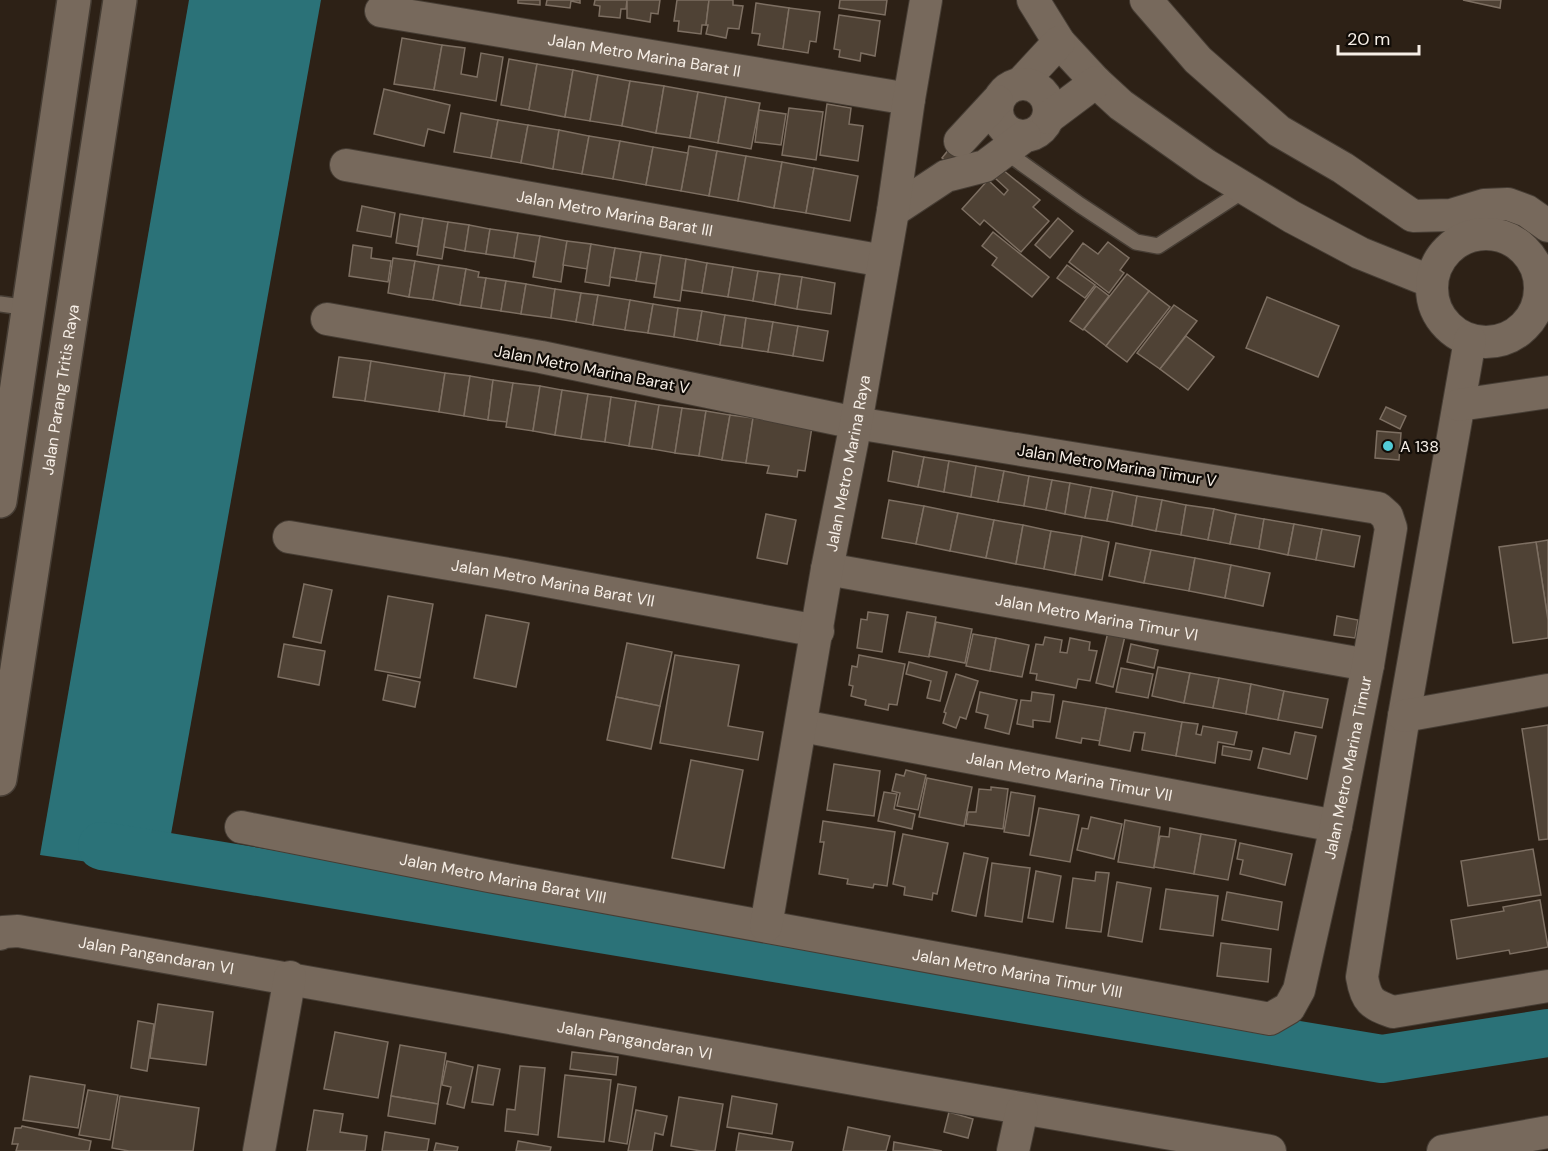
<svg xmlns="http://www.w3.org/2000/svg" width="1548" height="1151" viewBox="0 0 1548 1151" font-family="'DM Sans',sans-serif">
	<style>
		.water { fill: #2b7278 }
		.lines { fill: none; stroke-linecap: round; stroke-linejoin: round }
		.river { stroke: #2b7278; stroke-width: 48 }
		.building { fill: #4f4235; stroke: #7d6f62; stroke-width: 1.5 }
		.service-casing { stroke: #463d34; stroke-width: 18 }
		.minor-casing { stroke: #463d34; stroke-width: 34 }
		.tertiary-casing { stroke: #463d34; stroke-width: 36 }
		.service { stroke: #77695c; stroke-width: 15 }
		.minor { stroke: #77695c; stroke-width: 32 }
		.tertiary { stroke: #77695c; stroke-width: 33 }
		.poi-dot { fill: #52cbd7; stroke: #110c07; stroke-width: 2 }
		.labels { text-anchor: middle; stroke-width: 4.5; stroke-linejoin: round; paint-order: stroke }
		.street-label { font-size: 16px; fill: #f6eee6; stroke: #110c07 }
		.poi-label { font-size: 16px; fill: #f6eee6; stroke: #110c07; text-anchor: start }
	</style>
	<rect width="100%" height="100%" fill="#2d2116"/>
	<path class="water" d="M189,0H321L164,873L40,855Z"/>
	<g class="lines">
		<path class="river" d="M102,846L1382,1059L1548,1033"/>
	</g>
	<g class="building">
		<path d="M518,0H540V5L518,3Z"/>
		<path d="M547,0H580V3L571,1L570,8L546,5Z"/>
		<path d="M595,0H627L626,9H621L620,18L599,16L600,6L594,5Z"/>
		<path d="M627,0H660L658,14L651,13L650,22L627,18Z"/>
		<path d="M677,0H709L706,25H702L701,34L678,31L679,21H674Z"/>
		<path d="M709,0H733V5L743,6L739,29L728,28L726,38L706,34L708,25H706Z"/>
		<path d="M840,0H887L885,15L839,8Z"/>
		<path d="M1463,0H1501L1500,8Z"/>
		<path d="M756,3L789,8L783,49L758,45L760,34L752,33Z"/>
		<path d="M789,8L820,12L816,42L810,41L808,53L783,49Z"/>
		<path d="M839,15L880,21L875,56L861,53L860,61L839,57L840,50L834,49Z"/>
		<path d="M402,38L442,45L434,90L394,84Z"/>
		<path d="M442,45L465,48L461,74L477,77L481,53L503,57L496,101L434,90Z"/>
		<path d="M509,59L537,64L529,110L501,105Z"/>
		<path d="M537,64L573,70L565,117L529,110Z"/>
		<path d="M573,70L598,75L590,121L565,117Z"/>
		<path d="M598,75L630,81L622,126L590,121Z"/>
		<path d="M630,81L664,86L656,133L622,126Z"/>
		<path d="M664,86L698,92L690,138L656,133Z"/>
		<path d="M384,89L450,105L444,133L428,129L424,146L374,134Z"/>
		<path d="M698,92L726,97L718,143L690,138Z"/>
		<path d="M726,97L760,103L751,149L718,143Z"/>
		<path d="M827,104L851,108L849,124L863,126L858,161L820,155Z"/>
		<path d="M789,108L823,112L816,160L782,155Z"/>
		<path d="M759,110L786,114L781,145L755,142Z"/>
		<path d="M461,113L498,120L491,158L454,152Z"/>
		<path d="M498,120L528,125L521,163L491,158Z"/>
		<path d="M528,125L559,130L553,169L521,163Z"/>
		<path d="M559,130L589,136L582,174L553,169Z"/>
		<path d="M589,136L620,141L613,179L582,174Z"/>
		<path d="M957,139L968,147L953,167L942,158Z"/>
		<path d="M620,141L653,147L646,185L613,179Z"/>
		<path d="M689,146L717,151L709,196L681,191Z"/>
		<path d="M653,147L688,153L681,191L646,185Z"/>
		<path d="M717,151L746,156L738,201L709,196Z"/>
		<path d="M746,156L782,162L774,208L738,201Z"/>
		<path d="M782,162L814,168L806,213L774,208Z"/>
		<path d="M814,168L858,176L850,221L806,213Z"/>
		<path d="M1003,170L1040,200L1033,207L1049,221L1021,252L984,220L980,225L962,209L988,180L1004,195L1008,190L995,178Z"/>
		<path d="M362,206L395,213L391,237L357,231Z"/>
		<path d="M400,214L423,218L418,247L396,243Z"/>
		<path d="M423,218L448,222L442,259L417,255Z"/>
		<path d="M1058,218L1073,231L1050,258L1035,245Z"/>
		<path d="M448,222L469,225L465,251L444,247Z"/>
		<path d="M469,225L490,229L486,254L465,251Z"/>
		<path d="M490,229L518,233L514,258L486,254Z"/>
		<path d="M993,232L1049,277L1032,297L992,265L997,258L982,246Z"/>
		<path d="M518,233L540,236L536,262L514,258Z"/>
		<path d="M540,236L567,241L561,282L533,277Z"/>
		<path d="M567,241L591,244L587,269L563,265Z"/>
		<path d="M1108,242L1129,258L1120,270L1124,273L1109,293L1069,262L1083,243L1098,254Z"/>
		<path d="M591,244L615,248L609,286L585,282Z"/>
		<path d="M353,245L372,248L371,258L391,261L388,282L349,276Z"/>
		<path d="M615,248L641,252L636,281L610,277Z"/>
		<path d="M641,252L661,255L656,284L636,281Z"/>
		<path d="M661,255L686,259L680,301L654,297Z"/>
		<path d="M393,258L415,261L409,297L388,293Z"/>
		<path d="M686,259L707,263L702,293L682,290Z"/>
		<path d="M415,261L439,265L433,300L409,297Z"/>
		<path d="M707,263L733,267L728,297L702,293Z"/>
		<path d="M439,265L466,269L460,305L433,300Z"/>
		<path d="M1067,265L1095,285L1085,298L1057,278Z"/>
		<path d="M733,267L758,271L753,301L728,297Z"/>
		<path d="M466,269L479,272L478,277L486,278L481,308L460,305Z"/>
		<path d="M758,271L780,274L775,305L753,301Z"/>
		<path d="M780,274L802,277L797,309L775,305Z"/>
		<path d="M1127,274L1149,291L1106,346L1084,329Z"/>
		<path d="M802,277L835,283L831,314L797,309Z"/>
		<path d="M486,278L506,281L501,311L481,308Z"/>
		<path d="M506,281L526,284L521,314L501,311Z"/>
		<path d="M526,284L555,289L551,318L521,314Z"/>
		<path d="M1096,286L1109,296L1083,330L1070,321Z"/>
		<path d="M555,289L581,293L576,322L551,318Z"/>
		<path d="M1149,291L1170,307L1127,362L1106,346Z"/>
		<path d="M581,293L598,295L593,325L576,322Z"/>
		<path d="M598,295L630,300L625,330L593,325Z"/>
		<path d="M1267,297L1339,326L1318,377L1246,348Z"/>
		<path d="M630,300L653,304L648,333L625,330Z"/>
		<path d="M653,304L678,308L674,337L648,333Z"/>
		<path d="M1174,305L1197,321L1160,369L1137,353Z"/>
		<path d="M678,308L702,311L697,341L674,337Z"/>
		<path d="M702,311L725,315L720,345L697,341Z"/>
		<path d="M725,315L746,318L742,348L720,345Z"/>
		<path d="M746,318L773,322L768,352L742,348Z"/>
		<path d="M773,322L798,326L793,356L768,352Z"/>
		<path d="M798,326L828,331L823,361L793,356Z"/>
		<path d="M1186,336L1214,357L1188,390L1160,369Z"/>
		<path d="M339,357L371,361L365,401L333,397Z"/>
		<path d="M371,361L445,373L439,412L365,401Z"/>
		<path d="M445,373L470,376L464,416L439,412Z"/>
		<path d="M470,376L493,380L488,420L464,416Z"/>
		<path d="M493,380L513,383L507,422L488,420Z"/>
		<path d="M513,383L540,386L533,431L506,427Z"/>
		<path d="M540,386L562,390L555,435L533,431Z"/>
		<path d="M562,390L588,394L581,439L555,435Z"/>
		<path d="M588,394L611,397L605,442L581,439Z"/>
		<path d="M611,397L636,401L629,446L605,442Z"/>
		<path d="M636,401L659,405L652,449L629,446Z"/>
		<path d="M659,405L682,408L675,453L652,449Z"/>
		<path d="M1386,407L1406,416L1400,429L1380,419Z"/>
		<path d="M682,408L706,411L699,456L675,453Z"/>
		<path d="M706,411L730,415L722,460L699,456Z"/>
		<path d="M730,415L753,418L746,463L722,460Z"/>
		<path d="M753,418L812,427L805,471L798,470L797,477L767,473L769,466L746,463Z"/>
		<path d="M1377,431L1401,433L1399,460L1375,458Z"/>
		<path d="M893,451L924,457L918,487L888,481Z"/>
		<path d="M924,457L949,461L944,492L918,487Z"/>
		<path d="M949,461L976,466L971,497L944,492Z"/>
		<path d="M976,466L1004,471L998,502L971,497Z"/>
		<path d="M1004,471L1029,476L1024,506L998,502Z"/>
		<path d="M1029,476L1052,480L1046,510L1024,506Z"/>
		<path d="M1052,480L1070,483L1065,514L1046,510Z"/>
		<path d="M1070,483L1091,487L1085,518L1065,514Z"/>
		<path d="M1091,487L1113,491L1107,521L1085,518Z"/>
		<path d="M1113,491L1137,496L1132,526L1107,521Z"/>
		<path d="M1137,496L1162,500L1156,531L1132,526Z"/>
		<path d="M889,500L924,506L916,544L882,538Z"/>
		<path d="M1162,500L1186,505L1181,535L1156,531Z"/>
		<path d="M1186,505L1214,509L1208,540L1181,535Z"/>
		<path d="M924,506L958,513L950,551L916,544Z"/>
		<path d="M1214,509L1236,514L1230,544L1208,540Z"/>
		<path d="M958,513L994,520L986,558L950,551Z"/>
		<path d="M766,514L796,520L787,564L757,558Z"/>
		<path d="M1236,514L1264,519L1259,549L1230,544Z"/>
		<path d="M1264,519L1294,524L1288,555L1259,549Z"/>
		<path d="M994,520L1023,525L1016,564L986,558Z"/>
		<path d="M1294,524L1322,529L1316,560L1288,555Z"/>
		<path d="M1023,525L1051,531L1044,569L1016,564Z"/>
		<path d="M1322,529L1360,536L1354,567L1316,560Z"/>
		<path d="M1051,531L1082,536L1075,575L1044,569Z"/>
		<path d="M1082,536L1109,542L1102,580L1075,575Z"/>
		<path d="M1548,540V620L1536,542Z"/>
		<path d="M1536,542L1548,620V638L1513,643L1499,547Z"/>
		<path d="M1116,543L1151,550L1144,583L1109,576Z"/>
		<path d="M1151,550L1195,558L1189,591L1144,583Z"/>
		<path d="M1195,558L1231,565L1225,598L1189,591Z"/>
		<path d="M1231,565L1270,573L1263,606L1225,598Z"/>
		<path d="M304,584L332,590L321,643L293,637Z"/>
		<path d="M388,596L433,604L420,678L375,670Z"/>
		<path d="M868,612L888,615L882,652L857,648L861,619L867,620Z"/>
		<path d="M907,612L936,617L929,657L899,652Z"/>
		<path d="M486,615L529,623L516,687L474,678Z"/>
		<path d="M1337,616L1358,620L1355,638L1334,635Z"/>
		<path d="M936,622L972,629L965,663L929,656Z"/>
		<path d="M1108,632L1125,636L1113,687L1096,683Z"/>
		<path d="M973,634L996,638L990,671L966,666Z"/>
		<path d="M1045,637L1062,640L1060,652L1067,653L1070,638L1090,642L1089,650L1097,651L1090,681L1078,679L1076,688L1036,680L1037,674L1030,673L1036,644L1043,645Z"/>
		<path d="M996,638L1029,645L1022,677L990,671Z"/>
		<path d="M627,643L672,652L660,706L616,697Z"/>
		<path d="M284,644L325,651L319,685L278,677Z"/>
		<path d="M1131,644L1158,650L1154,668L1127,662Z"/>
		<path d="M675,655L739,665L728,726L763,732L758,760L660,743Z"/>
		<path d="M859,655L905,664L897,705L889,704L888,710L865,705L866,700L851,696L853,686L849,685L852,666L857,667Z"/>
		<path d="M909,662L947,672L940,701L927,698L931,681L906,674Z"/>
		<path d="M1158,667L1190,673L1184,703L1152,696Z"/>
		<path d="M1121,668L1153,674L1148,698L1116,692Z"/>
		<path d="M1190,673L1219,678L1213,708L1184,703Z"/>
		<path d="M956,674L978,681L966,719L960,717L956,728L943,723L946,713L944,712Z"/>
		<path d="M388,675L420,682L415,707L383,700Z"/>
		<path d="M1219,678L1251,684L1246,714L1213,708Z"/>
		<path d="M1251,684L1284,691L1278,720L1246,714Z"/>
		<path d="M1284,691L1328,699L1322,728L1278,720Z"/>
		<path d="M980,692L1017,700L1009,734L985,728L988,715L976,712Z"/>
		<path d="M1032,692L1054,695L1050,722L1033,720V727L1017,724L1021,700L1031,701Z"/>
		<path d="M616,697L660,706L651,749L607,740Z"/>
		<path d="M1063,701L1106,708L1100,741L1082,738L1081,743L1056,738Z"/>
		<path d="M1106,708L1182,722L1176,756L1142,750L1145,733L1134,732L1130,751L1099,745Z"/>
		<path d="M1182,722L1198,724L1196,734L1201,735L1203,726L1237,732L1234,745L1218,742L1215,763L1176,756Z"/>
		<path d="M1548,725V839L1539,840L1522,729Z"/>
		<path d="M1295,732L1316,736L1307,779L1258,768L1263,748L1290,754Z"/>
		<path d="M1223,746L1252,751L1250,760L1222,755Z"/>
		<path d="M691,760L743,770L724,868L672,858Z"/>
		<path d="M834,764L880,771L874,816L827,810Z"/>
		<path d="M906,770L926,775L918,810L897,806L900,793L892,791L896,774L904,776Z"/>
		<path d="M927,778L972,787L964,826L919,817Z"/>
		<path d="M991,787L1008,789L1003,829L966,824L968,812H976L979,789L991,790Z"/>
		<path d="M884,792L897,794L894,809L915,814L912,829L878,821Z"/>
		<path d="M1011,792L1035,796L1029,836L1004,832Z"/>
		<path d="M1039,808L1079,815L1070,862L1030,855Z"/>
		<path d="M1091,817L1122,824L1114,859L1077,850L1082,828L1088,829Z"/>
		<path d="M1125,820L1160,827L1154,868L1118,862Z"/>
		<path d="M823,821L895,832L887,886L874,884L873,888L847,884L848,879L819,874L824,842H820Z"/>
		<path d="M1170,828L1201,834L1194,874L1154,867L1160,836L1169,837Z"/>
		<path d="M903,834L948,843L937,894L933,893L932,900L904,895L905,887L893,884Z"/>
		<path d="M1201,834L1236,840L1228,880L1194,874Z"/>
		<path d="M1240,843L1292,854L1285,885L1240,874L1243,860L1237,859Z"/>
		<path d="M1533,849L1541,895L1468,906L1461,861Z"/>
		<path d="M964,853L988,858L976,916L952,911Z"/>
		<path d="M992,863L1030,868L1022,922L985,916Z"/>
		<path d="M1036,871L1061,876L1053,922L1028,918Z"/>
		<path d="M1096,872L1109,873L1101,932L1066,928L1073,878L1095,881Z"/>
		<path d="M1117,882L1151,888L1142,942L1108,936Z"/>
		<path d="M1166,889L1218,896L1213,936L1160,929Z"/>
		<path d="M1227,892L1282,902L1278,930L1222,920Z"/>
		<path d="M1540,900L1548,947L1510,954L1509,950L1457,959L1451,920L1504,911L1503,907Z"/>
		<path d="M1221,943L1271,949L1268,982L1217,976Z"/>
		<path d="M158,1004L213,1012L206,1065L150,1058Z"/>
		<path d="M138,1021L154,1024L147,1071L131,1068Z"/>
		<path d="M335,1032L388,1042L378,1098L324,1089Z"/>
		<path d="M400,1045L446,1053L438,1104L391,1096Z"/>
		<path d="M572,1052L618,1057L616,1075L570,1069Z"/>
		<path d="M447,1061L473,1067L464,1108L447,1104L451,1087L442,1085Z"/>
		<path d="M478,1065L500,1069L493,1105L472,1102Z"/>
		<path d="M520,1066L545,1068L538,1135L505,1131L507,1109L515,1110Z"/>
		<path d="M565,1075L611,1080L604,1142L558,1137Z"/>
		<path d="M30,1076L85,1085L78,1128L23,1120Z"/>
		<path d="M618,1084L636,1087L627,1144L609,1141Z"/>
		<path d="M88,1090L118,1095L110,1140L79,1135Z"/>
		<path d="M120,1096L199,1108L193,1151H129L112,1148Z"/>
		<path d="M391,1096L438,1104L435,1124L388,1116Z"/>
		<path d="M732,1096L777,1104L772,1134L727,1127Z"/>
		<path d="M679,1097L723,1104L715,1151H701L671,1146Z"/>
		<path d="M314,1110L343,1114L340,1132L367,1136L365,1151H307Z"/>
		<path d="M636,1110L667,1116L663,1135L655,1133L652,1151H628Z"/>
		<path d="M949,1112L973,1119L968,1138L944,1132Z"/>
		<path d="M22,1126L91,1141L89,1151H16L18,1144H12L15,1128H21Z"/>
		<path d="M848,1127L890,1136L886,1151H843Z"/>
		<path d="M385,1132L429,1139L427,1151H382Z"/>
		<path d="M739,1133L793,1142L791,1151H736Z"/>
		<path d="M518,1141L551,1147L550,1151H516Z"/>
		<path d="M894,1142L942,1151H893Z"/>
		<path d="M436,1143L458,1147L457,1151H434Z"/>
	</g>
	<g class="lines">
		<defs>
			<g id="service">
				<path d="M1006,152L1080,205L1136,242L1158,246L1246,189"/>
				<path d="M0,304L29,308"/>
			</g>
			<g id="minor">
				<path d="M1033,0L1059,42L1096,82L1121,105L1206,165L1292,217L1360,253L1432,282"/>
				<path d="M1146,0L1198,60L1279,131L1343,168L1413,216L1451,215L1484,205L1508,204L1527,211L1548,226"/>
				<path id="s1" d="M381,11L909,99"/>
				<path d="M1021,83L1059,42"/>
				<circle cx="1023" cy="110" r="26"/>
				<path d="M1048,118L1096,82"/>
				<path d="M960,141L997,101"/>
				<path id="s2" d="M346,165L884,261"/>
				<path d="M893,211L946,176L985,166L1025,136"/>
				<circle cx="1486" cy="288" r="54"/>
				<path d="M1470,340L1404,716L1362,977C1366,1001 1371,1004 1393,1012L1548,986"/>
				<path d="M1459,405L1548,392"/>
				<path id="s3" d="M289,537L514,575L818,631"/>
				<path id="s4" d="M827,569L1368,665"/>
				<path d="M1404,716L1548,690"/>
				<path id="s5" d="M802,726L1336,826"/>
				<path id="s6" d="M241,827L489,876L1270,1019L1289,1008L1299,990L1336,826L1368,665L1391,528L1387,516L1378,508L856,423L541,357L327,319"/>
				<path id="s7" d="M766,926L827,569L856,423L893,211L909,99L926,0"/>
				<path id="s8" d="M0,934L3,932L18,931C435,1002 852,1081 1270,1151"/>
				<path d="M259,1151L290,977"/>
				<path d="M1013,1151L1022,1110"/>
				<path d="M1443,1151L1548,1132"/>
			</g>
			<g id="tertiary">
				<path d="M0,501L74,0"/>
				<path id="s9" d="M0,779L120,0"/>
			</g>
		</defs>
		<use href="#service" class="service-casing"/>
		<use href="#minor" class="minor-casing"/>
		<use href="#tertiary" class="tertiary-casing"/>
		<use href="#service" class="service"/>
		<use href="#minor" class="minor"/>
		<use href="#tertiary" class="tertiary"/>
	</g>
	<circle class="poi-dot" cx="1388" cy="446" r="6"/>
	<g class="labels">
		<g class="street-label">
			<text dy="6" stroke="none"><textPath href="#s1" startOffset="267">Jalan Metro Marina Barat II</textPath></text>
			<text dy="6" stroke="none"><textPath href="#s2" startOffset="273">Jalan Metro Marina Barat III</textPath></text>
			<text transform="translate(592 369) rotate(11)" y="6">Jalan Metro Marina Barat V</text>
			<text dy="6" stroke="none"><textPath href="#s9" startOffset="394">Jalan Parang Tritis Raya</textPath></text>
			<text dy="6" stroke="none"><textPath href="#s7" startOffset="470">Jalan Metro Marina Raya</textPath></text>
			<text transform="translate(1117 465) rotate(9)" y="6">Jalan Metro Marina Timur V</text>
			<text dy="6" stroke="none"><textPath href="#s3" startOffset="268">Jalan Metro Marina Barat VII</textPath></text>
			<text dy="6" stroke="none"><textPath href="#s4" startOffset="274">Jalan Metro Marina Timur VI</textPath></text>
			<text dy="6" stroke="none"><textPath href="#s6" startOffset="1317">Jalan Metro Marina Timur</textPath></text>
			<text dy="6" stroke="none"><textPath href="#s5" startOffset="272">Jalan Metro Marina Timur VII</textPath></text>
			<text dy="6" stroke="none"><textPath href="#s6" startOffset="267">Jalan Metro Marina Barat VIII</textPath></text>
			<text dy="6" stroke="none"><textPath href="#s8" startOffset="159">Jalan Pangandaran VI</textPath></text>
			<text dy="6" stroke="none"><textPath href="#s6" startOffset="790">Jalan Metro Marina Timur VIII</textPath></text>
			<text dy="6" stroke="none"><textPath href="#s8" startOffset="645">Jalan Pangandaran VI</textPath></text>
		</g>
		<g class="poi-label">
			<text x="1400" y="452">A 138</text>
		</g>
	</g>
	<path d="M1338 45v9h81v-9" fill="none" stroke="#f6eee6" stroke-width="3"/>
	<text x="1347" y="45" font-size="18" fill="#f6eee6" stroke="#110c07" stroke-width="4.5" paint-order="stroke">20 m</text>
</svg>
